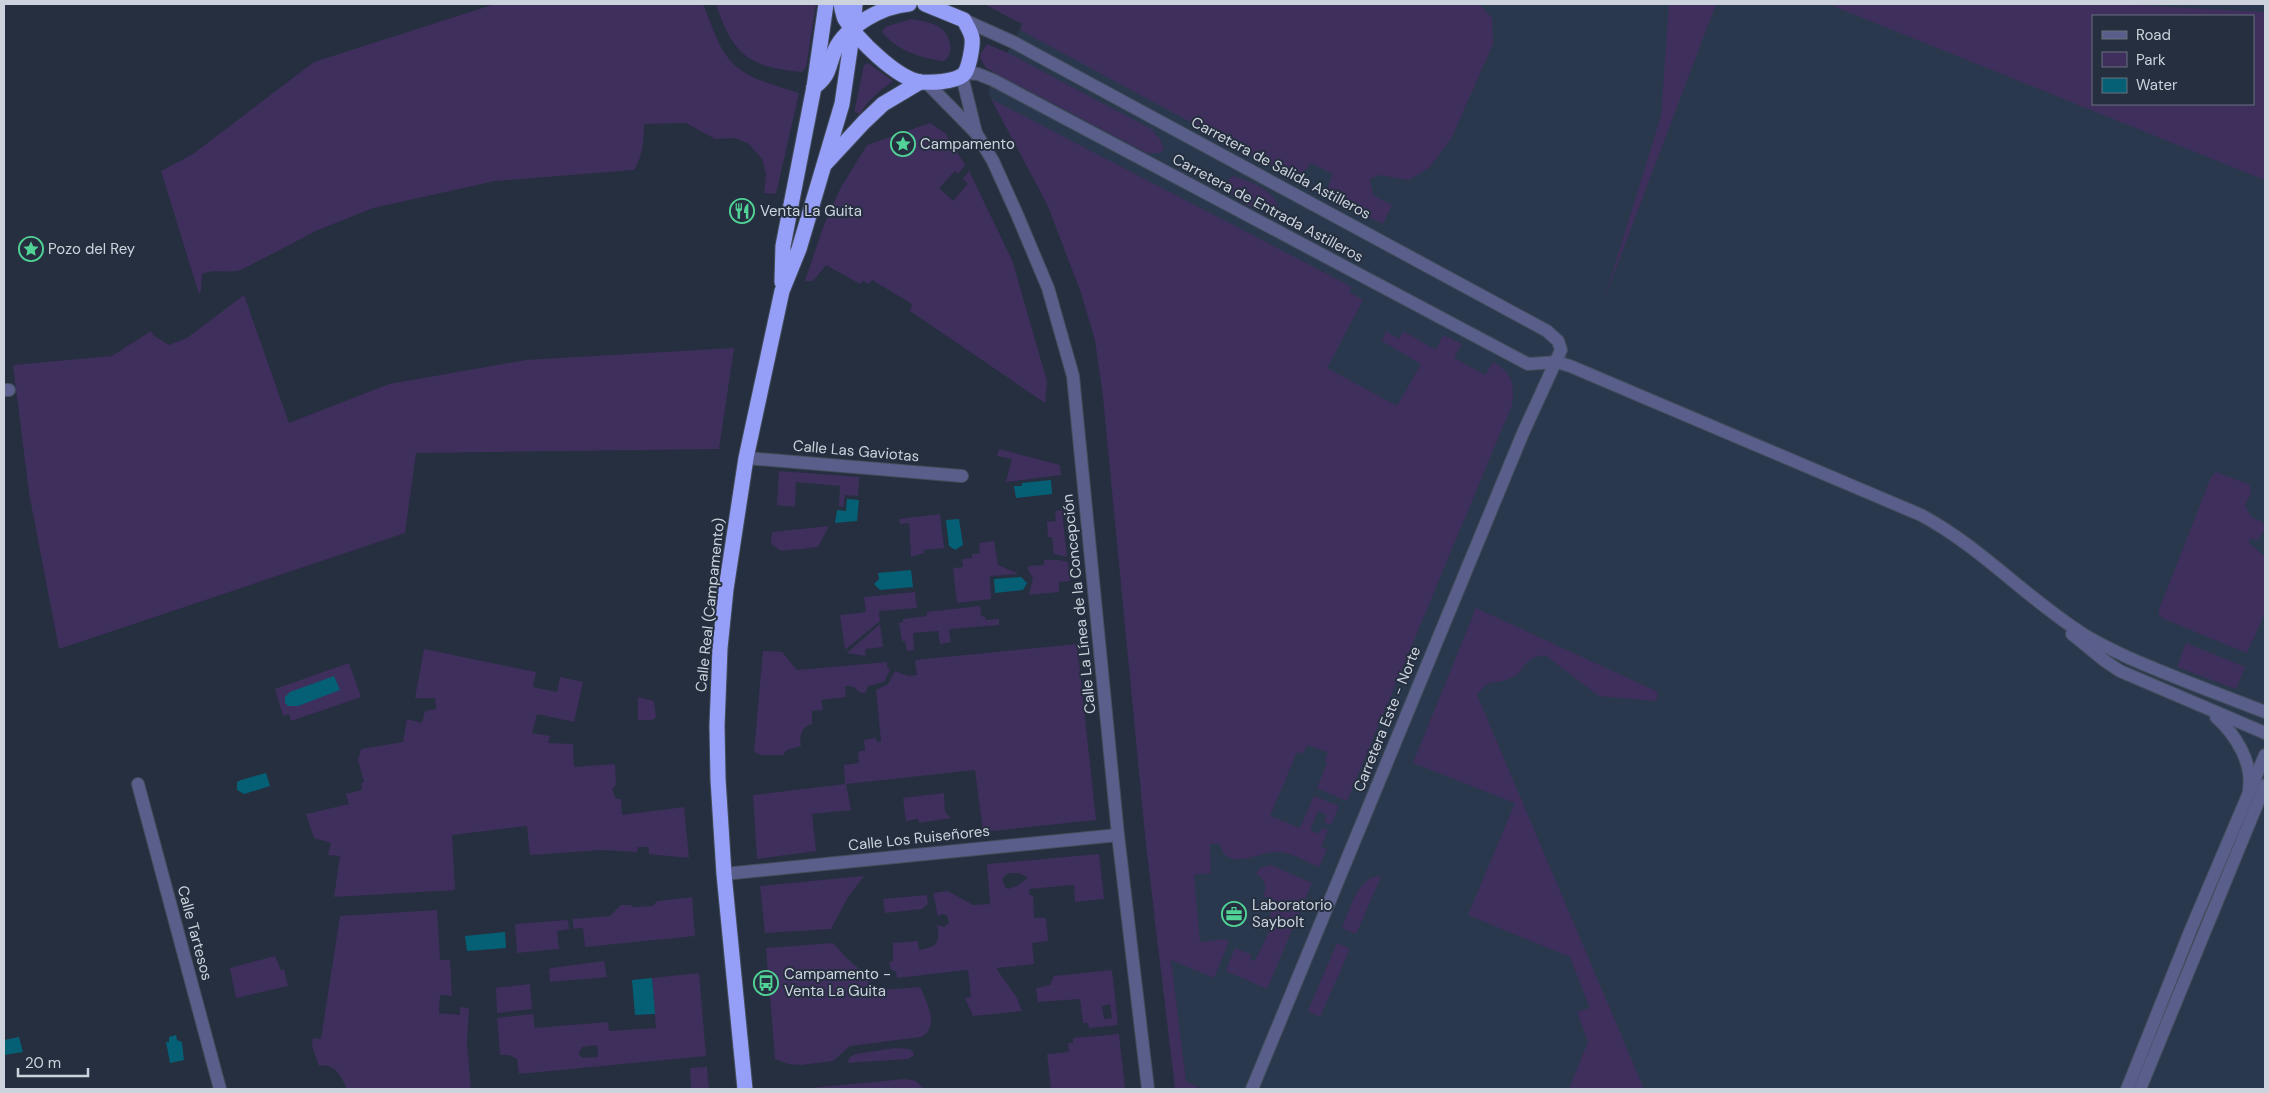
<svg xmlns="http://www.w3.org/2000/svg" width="2269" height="1093" viewBox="0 0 2269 1093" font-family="'DM Sans',sans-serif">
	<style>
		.built { fill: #2a384d; fill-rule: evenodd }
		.green { fill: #3f2f5c; fill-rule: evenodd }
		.water { fill: #056075 }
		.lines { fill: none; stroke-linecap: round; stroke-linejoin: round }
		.minor-casing { stroke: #434d5b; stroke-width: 14 }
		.highway-casing { stroke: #434d5b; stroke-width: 17 }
		.minor { stroke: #595e8b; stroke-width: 12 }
		.highway { stroke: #969ff8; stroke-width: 15 }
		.labels { text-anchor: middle; stroke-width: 4; stroke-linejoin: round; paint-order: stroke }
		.poi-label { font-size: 15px; fill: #ccd3dd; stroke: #252f3f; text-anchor: start }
		.street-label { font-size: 15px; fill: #ccd3dd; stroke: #252f3f }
	</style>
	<rect width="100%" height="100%" fill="#252f3f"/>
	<path class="built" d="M1033,4H2265V1089H1203L1186,1081L1172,972L1160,845L1247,843L1307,367L1351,287L996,109L989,93V88ZM2093,16H2253V104H2093Z"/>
	<g class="green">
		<path d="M495,4H703C712,25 719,53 738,68C754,81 779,86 799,93L776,194L764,193L766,174L762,159L749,144L735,138L715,139L686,123L644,124C644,141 643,154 634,170L495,181L373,208L318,230L241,270C227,274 215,268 202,274L201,290L199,294L161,171L193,154L314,62Z"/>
		<path d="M716,4H816L806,67L802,72C748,67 733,55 716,4Z"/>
		<path d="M984,4H1479L1492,18L1493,44L1451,139L1429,168L1409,180L1380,175L1370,179L1373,195L1392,205L1383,224C1371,217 1336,204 1330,193C1326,186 1331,180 1333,174L1311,163L1306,169L1298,174L1283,172L1020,30L1022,24Z"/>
		<path d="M1669,4H1716L1605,297L1661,116Z"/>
		<path d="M1828,4H2114L2265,12V180ZM2093,16H2253V104H2093Z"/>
		<path d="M911,19C928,22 946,24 950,43C952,51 949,57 944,61C920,58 898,51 882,32L885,27Z"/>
		<path d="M987,44L1008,53L1151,129L1160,139L1164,150L1160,153H1147L986,68L980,58L981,53Z"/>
		<path d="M868,63L893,81C879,91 869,99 860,114L855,112V108L864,65Z"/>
		<path d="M991,99L1352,287L1349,292L1363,300L1327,368L1397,406L1421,364L1382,341L1386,331L1399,339L1403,331L1436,350L1443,335L1462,344L1454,358L1485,375L1493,362C1512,373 1515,384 1512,405L1347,801L1317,788L1327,763L1325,761L1328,752L1307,745L1303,754L1297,752L1270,816L1300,828L1314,796L1339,806L1331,825L1324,822L1327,815L1318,811L1310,830L1318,834L1322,828L1328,830L1321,847L1327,849L1319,867C1307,862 1294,854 1282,852C1262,849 1227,875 1220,844H1210L1211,873L1194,875L1200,942L1225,939L1229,941L1214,978L1171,960L1186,1081L1202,1089H1175L1146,845L1103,397L1095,340L1080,290L1047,204Z"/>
		<path d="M930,123L945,133L965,165L958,174L955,171L939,188L953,201L968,184L963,179L969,171L1012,260L1047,381L1045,403L910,311L912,304L872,280L869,284L863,281L860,284L826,265L813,281H805L824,225L840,189L867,145Z"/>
		<path d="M1232,176C1247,180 1283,193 1277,213L1273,215C1255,211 1235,201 1225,186Z"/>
		<path d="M244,295L289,423L389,384L526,360L734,348L719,449L416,453L405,533L59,649L29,493L13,365L112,356L151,331L153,335L169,345L187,338Z"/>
		<path d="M999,449L1060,465L1061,475L1006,482L1012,459L997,456Z"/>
		<path d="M779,471L859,477L858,496L845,495L843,507L839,506L840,486L796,482L795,507L777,505Z"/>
		<path d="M2216,472L2250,485L2251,493L2245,505L2251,517L2263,522L2264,530L2258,540L2249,539V543L2264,556L2265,613L2247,653L2164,619L2159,615V610L2211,477Z"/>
		<path d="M1062,510L1067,557L1054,554L1052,537H1048L1047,522L1056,521L1055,511Z"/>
		<path d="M940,514L944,548L924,550V553L911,557L909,523L900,524L899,519Z"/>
		<path d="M829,526L818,547L781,551L771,544L772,532Z"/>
		<path d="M994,541L998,565L1019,574L990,576L991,599L957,603L953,568L963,567L962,559L972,558V554L980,553L979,543Z"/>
		<path d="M1044,560H1059L1068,562L1070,581L1059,582V592L1029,595L1033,578L1028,570V566L1044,565Z"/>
		<path d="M915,592L917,608L879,611L880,621L845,650L840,615L866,612L864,597Z"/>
		<path d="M980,606L981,616L985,617L986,620L999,619V625L949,629L951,642L940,644L938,631L913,633L914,650L907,651L905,641H902L899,623L903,622V619L927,616V612Z"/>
		<path d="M1476,608L1658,692L1656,701L1599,696L1545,655C1521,658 1526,671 1511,678C1493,686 1491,676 1477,695L1644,1089H1569L1588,1042L1577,1012L1590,1008L1570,957L1468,915L1515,803L1413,763Z"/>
		<path d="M880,624L883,647L865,649L866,656L847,653Z"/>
		<path d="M2186,643L2245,667L2236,689L2177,667Z"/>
		<path d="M1077,644L1096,820L983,832L975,770L846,784L851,810L812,814L816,851L757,859L753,795L845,784L844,765L859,763L858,752L865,750L864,740L876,738L877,742L881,741L876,690L888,684L895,671L908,676L917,675L915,660Z"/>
		<path d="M424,649L536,672L533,687L557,692L560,677L583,682L574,722L537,714L532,733L550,736L548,743L573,744L574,767L615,764L616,785L612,789L616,799H621L622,815L684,807L689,858L649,854V847H638L637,852L603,850L530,855L527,826L452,835L455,890L334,897L340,856L328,855L331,843L314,838L306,814L349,804L346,794L362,790L361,783L364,782L358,760L361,749L403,742L407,719L422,723L425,711L436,709L435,698H415Z"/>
		<path d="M763,651L782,652L797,670L887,662V667L890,670L884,682L868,686L866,692L861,693L854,687L845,686L846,697L821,700L823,710L812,711V724C801,727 799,736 801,746L787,750L783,755H761L754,752Z"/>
		<path d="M349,663L361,697L291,721L289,714L283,716L275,689Z"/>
		<path d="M638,697L654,701L656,717L652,720H638Z"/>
		<path d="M944,793L945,812L951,818L919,823L918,819L906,821L903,798Z"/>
		<path d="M1099,854L1104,899L1075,902L1074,885L1029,889L1030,895L1033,896L1034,918H1046L1048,941L1032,943L1034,964L996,968L1017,998L1022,1011L973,1016L965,998L971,997L968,970L897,978L896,972L891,969L889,962L893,961V943L918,941L919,950C938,947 940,943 937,925L945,927L949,922L947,915L941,914L938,917L933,893L948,891L973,905L990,904L987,864ZM1008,873H1019L1028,878L1017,886L1008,889L1005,887L1002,879Z"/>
		<path d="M1271,865L1312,883L1267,989L1226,971L1235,948L1252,955L1250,959L1255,961L1270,930L1265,927L1276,901L1263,896C1268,887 1265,879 1256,874L1260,868Z"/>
		<path d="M864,876L848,897L831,929L765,933L760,886Z"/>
		<path d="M1378,876L1381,877L1356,934L1342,928C1350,910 1357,879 1378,876Z"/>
		<path d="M927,895L928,904L922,909L885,913L883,899Z"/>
		<path d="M692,897L695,936L585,947L583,928L573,929V919L610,916L621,905H630L633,907L653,906L657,901Z"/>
		<path d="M437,910L440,960H450L452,996L440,995L439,1013L460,1015V1007L469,1008L467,1043L471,1089H347C341,1077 336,1063 319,1066L312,1046L313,1038L321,1039L340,916Z"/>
		<path d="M568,920L569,929L557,931L559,949L517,953L515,924Z"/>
		<path d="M833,943C847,959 859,972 880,980L868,982L870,991L920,987C927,1002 940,1027 921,1037L850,1046L833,1061L801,1065L788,1064L775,1059L766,948Z"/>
		<path d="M1337,943L1350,949L1320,1017L1308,1011Z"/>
		<path d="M275,956L281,970L284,969L288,986L236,998L230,968Z"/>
		<path d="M604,961L607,977L550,982L549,970L551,968Z"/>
		<path d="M1112,970L1118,1025L1089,1028L1088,1023H1083L1080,999L1038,1002L1036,988L1050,985L1054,976ZM1110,1004L1112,1018L1104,1019L1102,1006Z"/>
		<path d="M699,973L706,1056L519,1074L517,1059L509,1055H500L497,1018L533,1014L535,1028L608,1022L609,1031L656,1028L652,978ZM597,1045L598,1057L583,1058L578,1054L582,1047Z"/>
		<path d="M530,984L532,1009L497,1013L496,988Z"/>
		<path d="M1119,1034L1125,1089H1051L1047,1054L1069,1052L1068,1043H1073V1038Z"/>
		<path d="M895,1048L910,1049L914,1053L913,1056L908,1059L847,1063L850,1057L856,1054Z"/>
		<path d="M707,1067L709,1089H691L690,1068Z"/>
		<path d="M905,1079L916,1081L924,1089H799Z"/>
	</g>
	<g class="water">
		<path d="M1051,480L1052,494L1016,498L1014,486H1022V483Z"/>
		<path d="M847,499L859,500L857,521L835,523L837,510L846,511Z"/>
		<path d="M959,519L963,545L955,550L949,546L946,520Z"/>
		<path d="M911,570L913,587L880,590L874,584L879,579L878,573Z"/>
		<path d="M1021,577L1027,583L1023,590L995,593L994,579Z"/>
		<path d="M334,676L340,690L298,706H288L285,703V697L290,692Z"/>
		<path d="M266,773L270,786L244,794L237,790V782L241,780Z"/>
		<path d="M505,932L506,948L467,951L465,936Z"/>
		<path d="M652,978L655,1014L635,1015L632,980Z"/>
		<path d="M176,1035L177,1040L182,1042L184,1060L170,1063L166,1042H169V1037Z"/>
		<path d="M19,1037L23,1052L4,1055V1040Z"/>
	</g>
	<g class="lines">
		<defs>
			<g id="minor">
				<path d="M964,20L1013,42L1547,331L1558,341L1561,350L1523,433L1252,1089"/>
				<path d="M965,73L978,74L993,80L1528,364L1557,362L1570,366L1921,515C1981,547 2026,598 2083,634C2097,643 2113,650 2127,657C2172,677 2219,694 2265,712"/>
				<path d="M962,76L976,133"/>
				<path d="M925,81L976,133L993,161L1016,212L1048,288L1073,376L1118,835L1148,1089"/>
				<path d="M4,390H9"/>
				<path d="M746,458L962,476"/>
				<path d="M2072,634L2105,661L2120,671L2265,733"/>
				<path d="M2216,717C2235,734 2253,762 2249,789"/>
				<path d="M138,784L220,1089"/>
				<path d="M724,874L1118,835"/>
				<path d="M2127,1089L2191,929L2265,755"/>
				<path d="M2140,1089L2265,785"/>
			</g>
			<g id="highway">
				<path d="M841,4C842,8 843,14 845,19C857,39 897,79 921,82C932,83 953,82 963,75C969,71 973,45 972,38C971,32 967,26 964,20L925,4"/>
				<path d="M814,87C831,74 827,68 835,50C846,26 883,6 909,4"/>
				<path d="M826,163L864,122L883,104L920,82"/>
				<path d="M782,282L783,246L814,87L826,4"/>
				<path d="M745,1089L724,874L718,779L717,726L720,648L726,589L746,458L782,291L799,249L842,104L853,29L855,4"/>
			</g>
		</defs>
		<use href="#minor" class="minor-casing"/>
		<use href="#highway" class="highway-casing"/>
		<use href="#minor" class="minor"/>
		<use href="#highway" class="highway"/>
	</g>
	<defs>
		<symbol id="sight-ring" viewBox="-11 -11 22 22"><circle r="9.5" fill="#252f3f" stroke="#51d397" stroke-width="1.5"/><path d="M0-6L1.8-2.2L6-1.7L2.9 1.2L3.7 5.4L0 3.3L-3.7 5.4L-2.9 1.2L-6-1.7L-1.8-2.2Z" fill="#51d397"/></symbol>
		<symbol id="restaurant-ring" viewBox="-11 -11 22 22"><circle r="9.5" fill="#252f3f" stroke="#51d397" stroke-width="1.5"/><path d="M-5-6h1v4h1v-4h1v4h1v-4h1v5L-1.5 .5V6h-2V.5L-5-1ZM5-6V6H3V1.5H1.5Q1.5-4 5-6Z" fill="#51d397"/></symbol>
		<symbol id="office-ring" viewBox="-11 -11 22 22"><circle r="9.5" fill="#252f3f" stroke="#51d397" stroke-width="1.5"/><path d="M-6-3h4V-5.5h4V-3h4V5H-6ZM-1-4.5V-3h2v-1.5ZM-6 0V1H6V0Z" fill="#51d397"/></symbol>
		<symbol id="bus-ring" viewBox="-11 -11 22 22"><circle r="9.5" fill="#252f3f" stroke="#51d397" stroke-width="1.5"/><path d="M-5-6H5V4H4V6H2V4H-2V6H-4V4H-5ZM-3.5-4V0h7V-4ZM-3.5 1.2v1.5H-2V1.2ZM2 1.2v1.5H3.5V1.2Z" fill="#51d397"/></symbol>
	</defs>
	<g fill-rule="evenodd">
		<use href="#sight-ring" x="889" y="130" width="28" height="28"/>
		<use href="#restaurant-ring" x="728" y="197" width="28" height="28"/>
		<use href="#sight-ring" x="17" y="235" width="28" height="28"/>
		<use href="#office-ring" x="1220" y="900" width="28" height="28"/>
		<use href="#bus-ring" x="752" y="969" width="28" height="28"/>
	</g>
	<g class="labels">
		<g class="poi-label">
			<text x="920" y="149">Campamento</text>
			<text x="760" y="216">Venta La Guita</text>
			<text x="48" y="254">Pozo del Rey</text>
			<text x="1252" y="910">Laboratorio<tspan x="1252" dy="17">Saybolt</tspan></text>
			<text x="784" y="979">Campamento -<tspan x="784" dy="17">Venta La Guita</tspan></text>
		</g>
		<g class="street-label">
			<text transform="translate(1281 168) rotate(28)" y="5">Carretera de Salida Astilleros</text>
			<text transform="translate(1268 208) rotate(28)" y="5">Carretera de Entrada Astilleros</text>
			<text transform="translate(856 451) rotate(5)" y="5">Calle Las Gaviotas</text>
			<text transform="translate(1079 604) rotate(-96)" y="5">Calle La Línea de la Concepción</text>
			<text transform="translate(710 605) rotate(-84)" y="5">Calle Real (Campamento)</text>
			<text transform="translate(1387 719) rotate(-68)" y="5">Carretera Este - Norte</text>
			<text transform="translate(919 838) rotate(-6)" y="5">Calle Los Ruiseñores</text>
			<text transform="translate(195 933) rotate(75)" y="5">Calle Tartesos</text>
		</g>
	</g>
	<rect width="2269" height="1093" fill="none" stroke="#ccd3dd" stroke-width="10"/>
	<rect x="2092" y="15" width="162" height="90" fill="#252f3f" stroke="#68717e"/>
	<rect x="2102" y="31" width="25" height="8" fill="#595e8b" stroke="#68717e"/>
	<text x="2136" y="40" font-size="15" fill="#ccd3dd">Road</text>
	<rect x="2102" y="52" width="25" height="15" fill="#3f2f5c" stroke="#68717e"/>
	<text x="2136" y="65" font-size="15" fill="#ccd3dd">Park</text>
	<rect x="2102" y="78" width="25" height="15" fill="#056075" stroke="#68717e"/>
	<text x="2136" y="90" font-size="15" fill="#ccd3dd">Water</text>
	<path d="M18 1068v8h70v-8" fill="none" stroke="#ccd3dd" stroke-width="2.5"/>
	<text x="25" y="1068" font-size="15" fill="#ccd3dd" stroke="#252f3f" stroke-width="4" paint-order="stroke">20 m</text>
</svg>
